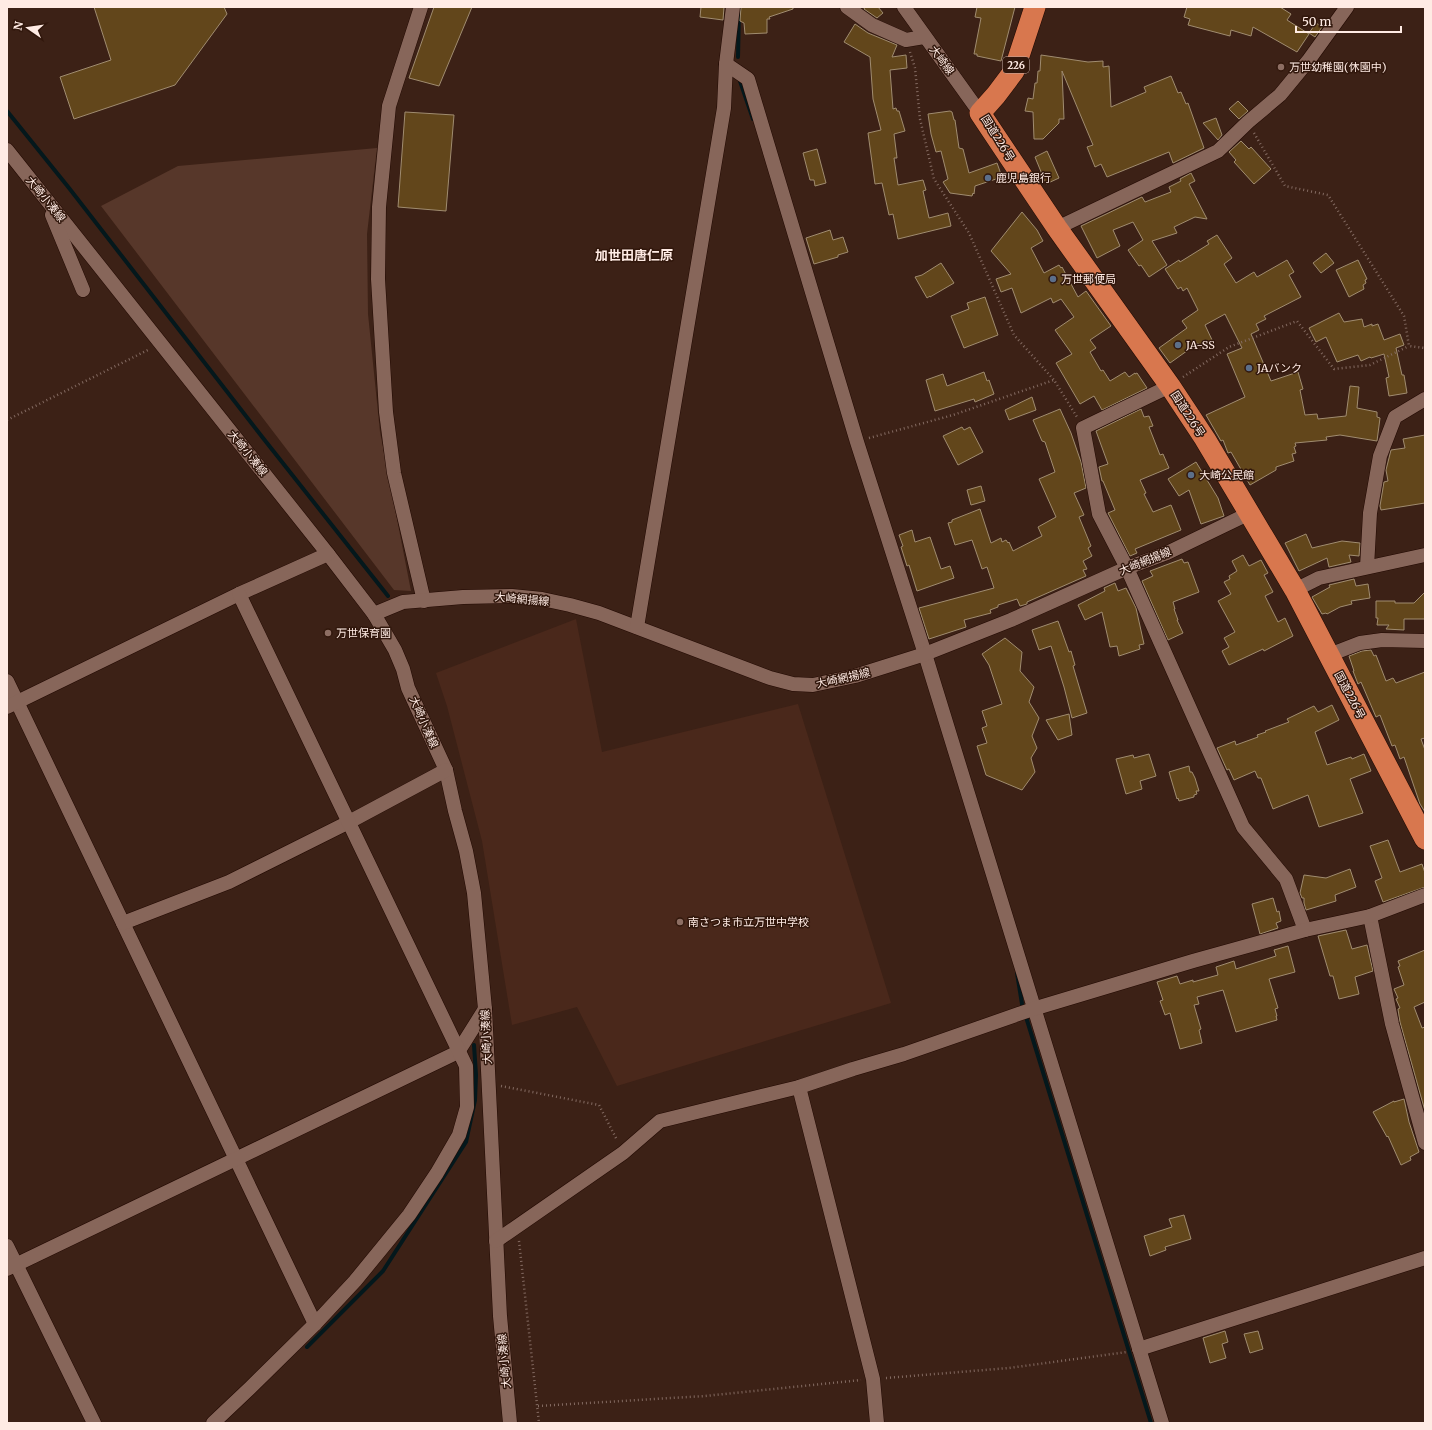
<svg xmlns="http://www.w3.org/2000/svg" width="1432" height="1430" viewBox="0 0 1432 1430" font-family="Merriweather,'Noto Sans JP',serif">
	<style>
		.built { fill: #4a281b }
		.green { fill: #57372a }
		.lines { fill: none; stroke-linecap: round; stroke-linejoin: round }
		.stream { stroke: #04181c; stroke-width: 4 }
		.building { fill: #62461b; stroke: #a08c70 }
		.minor-casing { stroke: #220902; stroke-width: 15 }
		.highway-casing { stroke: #220902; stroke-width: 22 }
		.path { stroke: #846b62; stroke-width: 2.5; stroke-dasharray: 1 3; stroke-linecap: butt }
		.minor { stroke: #87665a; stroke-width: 14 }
		.highway { stroke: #d8774e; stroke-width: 21 }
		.education-dot { fill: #8d6e63; stroke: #31170c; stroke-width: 1.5 }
		.service-dot { fill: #5c6f8a; stroke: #31170c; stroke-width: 1.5 }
		.labels { text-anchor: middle; stroke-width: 3; stroke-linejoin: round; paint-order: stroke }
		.shield { fill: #31170c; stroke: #c1aba3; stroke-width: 1 }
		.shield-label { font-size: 10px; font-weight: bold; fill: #ffebe4 }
		.street-label { font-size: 11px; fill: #ffebe4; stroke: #31170c }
		.poi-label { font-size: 11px; fill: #ffebe4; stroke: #31170c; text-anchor: start }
		.quarter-label { font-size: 13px; font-weight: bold; fill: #ffebe4; stroke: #31170c }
	</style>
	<rect width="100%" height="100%" fill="#3c2116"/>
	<path class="built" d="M576,619L602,752L798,704L891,1003L617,1086L577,1007L512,1025L482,841L447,706L436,673Z"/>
	<path class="green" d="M377,148L367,234L368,314L380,432L411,591L394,590L101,206L178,166Z"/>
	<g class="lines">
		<g class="stream">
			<path d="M738,57L739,11"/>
			<path d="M740,81L753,119"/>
			<path d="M7,111L69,188L263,438L388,596"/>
			<path d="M1017,973L1022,1004L1151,1423"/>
			<path d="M307,1347L383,1271L466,1142L475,1100L476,1075L474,1045"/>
		</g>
	</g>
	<g class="building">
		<path d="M94,7H224L227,14L175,85L74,119L60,77L111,60Z"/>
		<path d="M434,7H472L439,86L409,78Z"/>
		<path d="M701,7H724L723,20L700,17Z"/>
		<path d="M741,7H793V9L769,17L770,19H767V33L745,34L744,23L740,21Z"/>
		<path d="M865,7H878L883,13L877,18L864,9Z"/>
		<path d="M977,7H1015L1001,61L977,56V54H974L981,18L975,17Z"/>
		<path d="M1187,7H1280L1291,14L1287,20L1309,34L1297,52L1253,27L1251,36L1231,30L1230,36L1188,25L1190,19L1184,17Z"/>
		<path d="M1316,23L1322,27L1315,37L1309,33Z"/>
		<path d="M855,24L868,33L897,45L892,57L906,55L907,68L890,70L893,109L896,108L897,111H899L905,131L894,134L897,158H894L898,185L923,180L926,190L923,191L929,218L948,213L951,226L898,239L893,214L889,215L882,183L875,184L868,133L881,130L873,99L870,57L844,42Z"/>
		<path d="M1041,55L1088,62L1103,61V67L1109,66L1111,107L1146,92L1144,87L1171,76L1178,93L1181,92L1186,104L1188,103L1204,148L1173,163L1169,152L1107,177L1101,164L1095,167L1087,147L1093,145L1062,71L1064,119H1059V123L1043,139H1034L1033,112L1025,111L1028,98L1033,99L1035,83H1037L1038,71H1040Z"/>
		<path d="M1238,101L1248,111L1239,119L1229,109Z"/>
		<path d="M950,111L952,112L954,120H955L959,148L963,149L969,173L997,163L1002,177L975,186L974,194L973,193L972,196L950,193L943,182L948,179L941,151L936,152L931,134L928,114Z"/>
		<path d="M405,112L454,115L446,211L398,207Z"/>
		<path d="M1216,118L1222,135L1218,140L1203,123Z"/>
		<path d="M1241,141L1249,149L1251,147L1271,169L1254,184L1234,162L1236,160L1229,152Z"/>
		<path d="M817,149L826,183L815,186L814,180H810L803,153Z"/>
		<path d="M1047,151L1059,178L1046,184L1035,157Z"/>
		<path d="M1191,173L1195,181L1189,184L1207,219L1195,217L1174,227L1177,233L1152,241L1167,265L1149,277L1141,265L1139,266L1128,250L1143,240L1133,222L1113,230L1120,246L1097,258L1081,226L1142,197L1145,202L1171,192L1169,187L1181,181L1180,179Z"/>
		<path d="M1022,212L1037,230L1043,241L1031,248L1044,273L1059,265L1061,268L1062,267L1078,297L1086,291L1111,326L1090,340L1096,348L1090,352L1101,371L1103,370L1110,381L1125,372L1129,377L1135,373V374L1137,373L1147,388L1102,410L1094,396L1080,404L1056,363L1072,354L1055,330L1074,317L1061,299L1053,303L1051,298L1021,313L1012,288L1001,292L996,279L1011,274L991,251Z"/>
		<path d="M830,230L833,240L843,237L848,252L838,255V257L814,264L806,238Z"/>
		<path d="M1217,235L1232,258L1224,264L1236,283L1254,272L1257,277L1287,260L1294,272L1289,275L1301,297L1264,316L1266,319L1256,324L1259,330L1251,334L1271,381L1298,372L1303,389L1300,390L1305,415L1317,414L1318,419L1346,416L1350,386L1359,387L1357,408L1377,412V417L1380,418L1377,441L1340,435L1326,437L1327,440L1295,443L1296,446L1294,447L1296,453L1292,454L1294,461L1276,467V470L1250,485L1231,452L1228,453L1223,440L1221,441L1206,415L1245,397L1227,354L1242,348L1225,314L1205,325L1213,342L1202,349L1198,343L1170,363L1159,348L1187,328L1182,321L1198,310L1187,288L1183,291L1181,287L1178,289L1165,269L1179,260L1180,262L1209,244L1207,241Z"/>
		<path d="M1326,253L1334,263L1321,273L1313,263Z"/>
		<path d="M1358,260L1367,279L1365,280L1366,283L1363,285L1364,289L1349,297L1336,270Z"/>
		<path d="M941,263L954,283L930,297V296L927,298L915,277L922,275Z"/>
		<path d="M985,297L998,335L964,348L951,316L969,309L967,303Z"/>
		<path d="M1339,313L1344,322L1362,319L1364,327L1372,324V326L1378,324L1384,340L1400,334L1404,345L1396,348L1402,375H1404L1407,393L1389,396L1386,378L1389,377L1384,354L1371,358L1370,357L1361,361L1358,355L1337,362L1326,337L1316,342L1309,328Z"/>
		<path d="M984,372L987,381L989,380L994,394L975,402L974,399L935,411L926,380L943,374L947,386Z"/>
		<path d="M1032,397L1036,410L1009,420L1005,410Z"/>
		<path d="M1060,409L1071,433L1081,462L1086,488L1074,493L1084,515L1079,517L1091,546L1088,548L1092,556L1083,561L1087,569L1083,570L1086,576L1027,602V604L1020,606L1017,599L998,605V607L990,610L991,613L964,620L966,627L929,639L919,608L994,588L987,567L982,569L972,540L955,545L948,523L952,522V520L980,509L991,543L1001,538L1002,542L1006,540L1008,543L1009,542L1013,551L1042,536L1038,527L1056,517L1039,479L1055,472L1045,442L1042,441L1033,420Z"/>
		<path d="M1141,409L1144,417L1149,416L1153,426L1149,427L1160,455L1163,454L1169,468L1140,480L1146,493L1144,494L1153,512L1171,505L1181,530L1135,549L1137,553L1130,556L1108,513L1115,510L1103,481H1102L1099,467L1108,464L1096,431Z"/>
		<path d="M962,427L964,430L970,427L983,452L958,465L943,436Z"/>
		<path d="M1425,435V503L1381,510L1380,506L1384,482L1388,481L1386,470L1391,450L1405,448L1403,439Z"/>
		<path d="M1196,462L1218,498L1224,516L1201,524L1189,490L1179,496L1168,479Z"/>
		<path d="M981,486L985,501L971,505L967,490Z"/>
		<path d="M912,530L915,542L930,537L941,569L950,566L954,578L917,591L909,565L907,566L901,547L903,546L899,535Z"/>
		<path d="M1306,534L1312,548L1342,541L1360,543L1359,556L1349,555L1351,562L1329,567L1327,558L1299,571L1285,543Z"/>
		<path d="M1243,555L1249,566L1261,560L1268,573L1264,575L1273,592L1265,596L1278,622L1285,618L1293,636L1264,651L1263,649L1229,665L1222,651L1229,647L1224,638L1235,632L1218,601L1231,594L1224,582L1230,579L1229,576L1237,571L1232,561Z"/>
		<path d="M1182,559L1184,563L1188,562L1199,592L1173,602L1175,609H1174L1178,620H1177L1183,633L1168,640L1142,581L1153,576L1150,571Z"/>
		<path d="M1354,579L1356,586L1368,584L1370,598L1351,601L1352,604L1340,607L1327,614L1326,613L1322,614L1312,597L1330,587L1329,585Z"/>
		<path d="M1115,583L1118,591L1126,588L1136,608L1144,644L1139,645L1140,649L1119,656L1117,646L1110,647L1102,612L1085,620L1078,605L1105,591L1104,588Z"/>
		<path d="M1425,592V619H1404V630L1386,629L1389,625H1377L1378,618H1376V601H1395V603H1414Z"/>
		<path d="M1058,621L1069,652L1071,651L1075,665L1073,666L1087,713L1072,718L1064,687L1051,646L1039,650L1032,630Z"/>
		<path d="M1005,638L1022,652L1020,671L1034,687L1029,702L1039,718L1032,736L1037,748L1031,758L1035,772L1022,790L986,775L977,746L987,743L982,728L987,726L982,711L1002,704L989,665L982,654Z"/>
		<path d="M1371,650L1374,656L1376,655L1386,681L1393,678L1396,683L1425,672V738L1421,739L1425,750V812L1420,804L1404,757L1400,759L1395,745L1392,746L1380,715L1376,717L1361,682L1358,684L1353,671H1354L1349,656L1362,651Z"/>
		<path d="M1332,705L1339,720L1315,732L1327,765L1351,757L1352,759L1364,754L1371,771L1350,779L1363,813L1319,827L1308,795L1273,809L1261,778H1258L1255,771L1234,780L1229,769L1227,770L1217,748L1235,741L1236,745L1258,737L1257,735L1266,732L1265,731L1289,722L1287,719L1314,706L1318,712Z"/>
		<path d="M1069,714L1072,735L1058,740L1046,720Z"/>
		<path d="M1149,754L1156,776L1140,781L1142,789L1126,794L1116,759L1133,755L1134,758Z"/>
		<path d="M1189,766L1190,772H1192L1195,778L1199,791H1196L1197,794L1194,795V797L1179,801L1178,798L1177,799L1169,772Z"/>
		<path d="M1388,840L1400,872L1422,864L1425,873V887L1383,902L1375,881L1382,878L1370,846Z"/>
		<path d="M1350,869L1356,887L1335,895L1336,901L1306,910L1304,903V898H1302L1300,893L1304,875L1326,878Z"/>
		<path d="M1273,898L1277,912L1279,911L1281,921L1276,923L1278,928L1260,934L1252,904Z"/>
		<path d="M1346,930L1352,949L1367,945L1373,971L1355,977L1359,994L1339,999L1333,976H1330L1318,936Z"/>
		<path d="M1288,946L1295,972L1269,979L1278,1008L1275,1009L1277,1016H1276L1277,1020L1236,1032L1223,990L1197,997L1199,1004L1194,1005L1201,1029L1199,1030L1202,1043L1180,1049L1170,1013L1165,1015L1160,1001L1163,1000L1157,982L1177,976L1180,984L1193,980V982L1218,975L1216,967L1234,961L1236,969L1276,956L1274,950Z"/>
		<path d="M1425,950V1002L1414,1007L1422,1028L1425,1027V1111L1400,1022L1398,1009L1400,1008L1396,999L1398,998L1394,989L1404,985L1398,967L1400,966L1398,961Z"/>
		<path d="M1404,1099L1409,1122L1419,1152L1410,1157L1411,1160L1401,1165L1388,1136L1387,1137L1373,1112L1394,1101V1102Z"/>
		<path d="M1184,1215L1191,1239L1165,1247L1166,1250L1150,1256L1144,1236L1172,1227L1169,1219Z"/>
		<path d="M1225,1331L1228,1342L1222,1344L1226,1358L1210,1363L1203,1338Z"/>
		<path d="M1258,1331L1263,1349L1250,1353L1244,1334Z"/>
	</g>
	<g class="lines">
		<defs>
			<g id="minor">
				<path d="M421,7L389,106L379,207L378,279L386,412L394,473L424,601"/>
				<path d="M847,7L872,25L906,40L924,37"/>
				<path d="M904,7L980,113"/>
				<path d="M726,64L748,79L857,442L925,654L1162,1423"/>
				<path d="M7,150L328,554L374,614L395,650L403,669L408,688L446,770L455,811L466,851L474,893L485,1009L500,1316L510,1423"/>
				<path d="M52,215L83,290"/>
				<path d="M1057,228L1218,151L1248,122L1280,95L1308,61L1347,7"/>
				<path d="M1170,386L1083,428L1099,514L1127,568L1243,827L1286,879L1305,930"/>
				<path d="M1367,567L1370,513L1380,456L1395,417L1425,399"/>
				<path d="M1295,590L1319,578L1425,555"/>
				<path d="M374,614L403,602L463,597L512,596L542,599L570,605L599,613L770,678L793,684L813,685L855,676L925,654L1011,620L1127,568L1167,553L1250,513"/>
				<path d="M637,627L724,108L726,64L733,7"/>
				<path d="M1329,655L1360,643L1382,640L1425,641"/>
				<path d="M7,681L315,1324"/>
				<path d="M7,707L239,594L328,554"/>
				<path d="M1370,916L1392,1024L1425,1143"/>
				<path d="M123,923L229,882L349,822L446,770"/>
				<path d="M799,1087L873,1379L877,1423"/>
				<path d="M496,1241L623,1153L660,1121L799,1087L853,1069L904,1054L1033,1009L1193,961L1305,930L1370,916L1425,895"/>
				<path d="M7,1246L94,1423"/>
				<path d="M7,1269L458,1052L485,1009"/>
				<path d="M1139,1349L1425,1258"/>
				<path d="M213,1423L250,1388L315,1324L355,1281L409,1215L437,1173L459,1135L467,1107L466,1066L239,594"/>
			</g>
			<path id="highway" d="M1035,7L1014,71L996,95L980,113L1057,228L1170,386L1205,439L1295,590L1425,839"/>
		</defs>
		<use href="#minor" class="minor-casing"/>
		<use href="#highway" class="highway-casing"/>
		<g class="path">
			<path d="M910,52L915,68L920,119L934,179L969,233L1014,335L1054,380"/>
			<path d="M1254,133L1285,186L1328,195L1404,316L1409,346L1425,348"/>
			<path d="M1183,377L1229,347L1297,321L1334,369L1370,365L1409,346"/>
			<path d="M7,420L150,349"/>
			<path d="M869,438L953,415L1054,380L1077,417"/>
			<path d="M501,1086L599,1105L617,1140"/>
			<path d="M519,1241L539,1423"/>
			<path d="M886,1378L1009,1368L1127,1352"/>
			<path d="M538,1406L705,1396L861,1380"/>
		</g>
		<use href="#minor" class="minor"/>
		<use href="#highway" class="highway"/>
	</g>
	<g class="education-dot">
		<circle cx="1281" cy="67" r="4"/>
		<circle cx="328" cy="633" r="4"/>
		<circle cx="680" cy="922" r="4"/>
	</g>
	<g class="service-dot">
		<circle cx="988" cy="178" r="4"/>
		<circle cx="1053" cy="279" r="4"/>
		<circle cx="1178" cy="345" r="4"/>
		<circle cx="1249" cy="368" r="4"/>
		<circle cx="1191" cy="475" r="4"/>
	</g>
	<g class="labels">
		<rect class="shield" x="1003" y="57" width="26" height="16" rx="3"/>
		<g class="shield-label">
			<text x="1016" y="69">226</text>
		</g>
		<g class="street-label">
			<text transform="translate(942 60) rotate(53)" y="4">大崎線</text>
			<text transform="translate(998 138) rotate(58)" y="4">国道226号</text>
			<text transform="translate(46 199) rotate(51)" y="4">大崎小湊線</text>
			<text transform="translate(1188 414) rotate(57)" y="4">国道226号</text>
			<text transform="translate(248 453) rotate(51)" y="4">大崎小湊線</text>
			<text transform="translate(1145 561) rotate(-22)" y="4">大崎網揚線</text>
			<text transform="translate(522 599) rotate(5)" y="4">大崎網揚線</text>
			<text transform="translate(843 678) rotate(-13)" y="4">大崎網揚線</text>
			<text transform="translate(1350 695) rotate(62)" y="4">国道226号</text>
			<text transform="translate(424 722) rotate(66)" y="4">大崎小湊線</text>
			<text transform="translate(486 1037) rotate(-93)" y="4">大崎小湊線</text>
			<text transform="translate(504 1361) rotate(-95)" y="4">大崎小湊線</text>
		</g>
		<g class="poi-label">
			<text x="1289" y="71">万世幼稚園(休園中)</text>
			<text x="996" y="182">鹿児島銀行</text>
			<text x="1061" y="283">万世郵便局</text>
			<text x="1186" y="349">JA-SS</text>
			<text x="1257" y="372">JAバンク</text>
			<text x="1199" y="479">大崎公民館</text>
			<text x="336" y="637">万世保育園</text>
			<text x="688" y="926">南さつま市立万世中学校</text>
		</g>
		<g class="quarter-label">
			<text x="634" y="260">加世田唐仁原</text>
		</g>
	</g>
	<rect width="1432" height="1430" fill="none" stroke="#ffebe4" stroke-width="16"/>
	<g transform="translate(28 28) rotate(283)" stroke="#31170c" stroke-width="3" paint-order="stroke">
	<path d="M0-3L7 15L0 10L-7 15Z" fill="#ffebe4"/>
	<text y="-6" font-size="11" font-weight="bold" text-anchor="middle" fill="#ffebe4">N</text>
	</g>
	<path d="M1296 26v6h105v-6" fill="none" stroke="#ffebe4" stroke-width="2"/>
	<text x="1302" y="26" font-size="12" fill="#ffebe4" stroke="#31170c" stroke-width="3" paint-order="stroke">50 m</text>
</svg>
